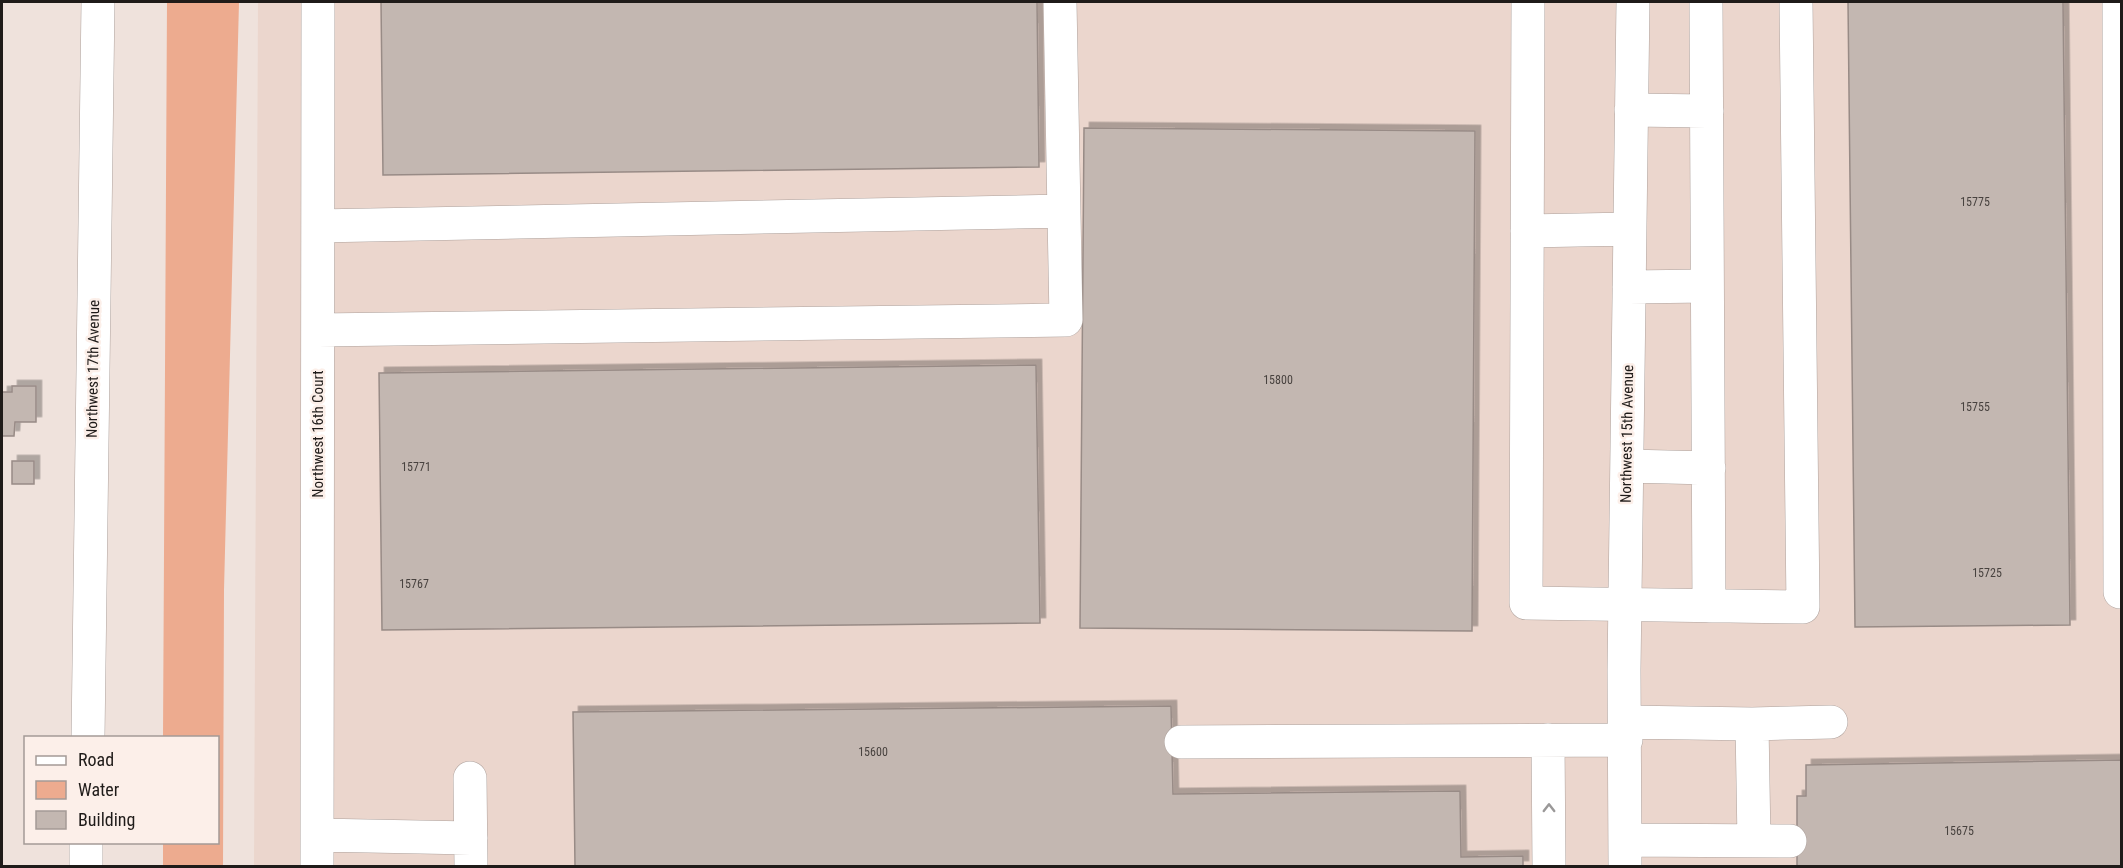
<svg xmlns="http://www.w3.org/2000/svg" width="2123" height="868" font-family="'Roboto Condensed',sans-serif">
  <defs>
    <filter id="shadow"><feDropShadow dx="5.5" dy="-5.5" stdDeviation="0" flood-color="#0004"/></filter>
  </defs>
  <rect width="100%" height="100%" fill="#efe2dc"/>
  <path fill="#ebd6cd" d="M258 2H2121V866H254Z"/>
  <path fill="#edab8f" d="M167 2H239L224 590 223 866H163V843L218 842V738L163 737Z"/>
  <path fill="#c3b7b1" stroke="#988b86" stroke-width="1.5" filter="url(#shadow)" d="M381 2H1037L1039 167 383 175Z
    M1848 2H2063L2070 625 1855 627Z
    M1084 128 1475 131 1472 631 1080 628Z
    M1036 365 1040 623 382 630 379 373Z
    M12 386H36V422H15L14 436H2V392H12Z
    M12 461H34V484H12Z
    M1171 706 1173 794 1460 791 1461 857 1523 856V866H575L573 712Z
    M2122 760V866H1797V796H1806V765Z"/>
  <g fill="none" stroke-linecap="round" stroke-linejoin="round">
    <g stroke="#aea29d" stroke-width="34">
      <path id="minor" d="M1528 2 1526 603 1803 607 1796 2
        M1706 2 1709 606
        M2119 2 2120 592H2122
        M1631 110 1707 111
        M318 226 1064 211
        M1527 231 1630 229
        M1629 287 1707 286
        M318 330 1066 320 1060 2
        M1627 466 1709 468
        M1626 722 1752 724 1831 722
        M1752 724 1754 841
        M88 738 98 2
        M1548 740 1549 866
        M1181 742 1626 740
        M470 778 471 866
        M317 835 471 838
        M1626 840 1790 841
        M86 866V842
        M317 866 318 2
        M1625 866 1624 670 1633 2"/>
    </g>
    <use href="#minor" stroke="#fff" stroke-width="33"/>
  </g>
  <defs><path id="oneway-chevron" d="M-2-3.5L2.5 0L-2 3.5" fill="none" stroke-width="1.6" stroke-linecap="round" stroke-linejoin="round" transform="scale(1.5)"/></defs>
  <use stroke="#9a9898" href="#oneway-chevron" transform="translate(1549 808) rotate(-90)"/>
  <g text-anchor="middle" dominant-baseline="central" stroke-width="5" stroke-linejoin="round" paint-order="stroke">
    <g font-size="12" fill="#48423f">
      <text x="1975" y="202">15775</text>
      <text x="1278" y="380">15800</text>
      <text x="1975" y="407">15755</text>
      <text x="416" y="467">15771</text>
      <text x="1987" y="573">15725</text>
      <text x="414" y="584">15767</text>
      <text x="873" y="752">15600</text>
      <text x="1959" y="831">15675</text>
    </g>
    <g font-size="15" fill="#1f1b19" stroke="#fcefe9">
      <text transform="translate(93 369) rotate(-89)">Northwest 17th Avenue</text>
      <text transform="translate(318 434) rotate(-90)">Northwest 16th Court</text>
      <text transform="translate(1627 434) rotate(-89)">Northwest 15th Avenue</text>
    </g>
  </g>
  <rect width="2123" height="868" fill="none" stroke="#1f1b19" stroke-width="6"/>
  <rect x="24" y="736" width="195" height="108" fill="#fcefe9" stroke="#a49a96" stroke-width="1.5"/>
  <rect x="36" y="756" width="30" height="9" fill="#ffffff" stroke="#a49a96" stroke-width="1.5"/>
  <text x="78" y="766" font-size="18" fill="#1f1b19">Road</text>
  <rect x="36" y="781" width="30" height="18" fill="#edab8f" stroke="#a49a96" stroke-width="1.5"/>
  <text x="78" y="796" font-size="18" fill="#1f1b19">Water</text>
  <rect x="36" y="811" width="30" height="18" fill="#c3b7b1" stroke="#a49a96" stroke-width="1.5"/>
  <text x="78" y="826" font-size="18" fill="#1f1b19">Building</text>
</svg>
